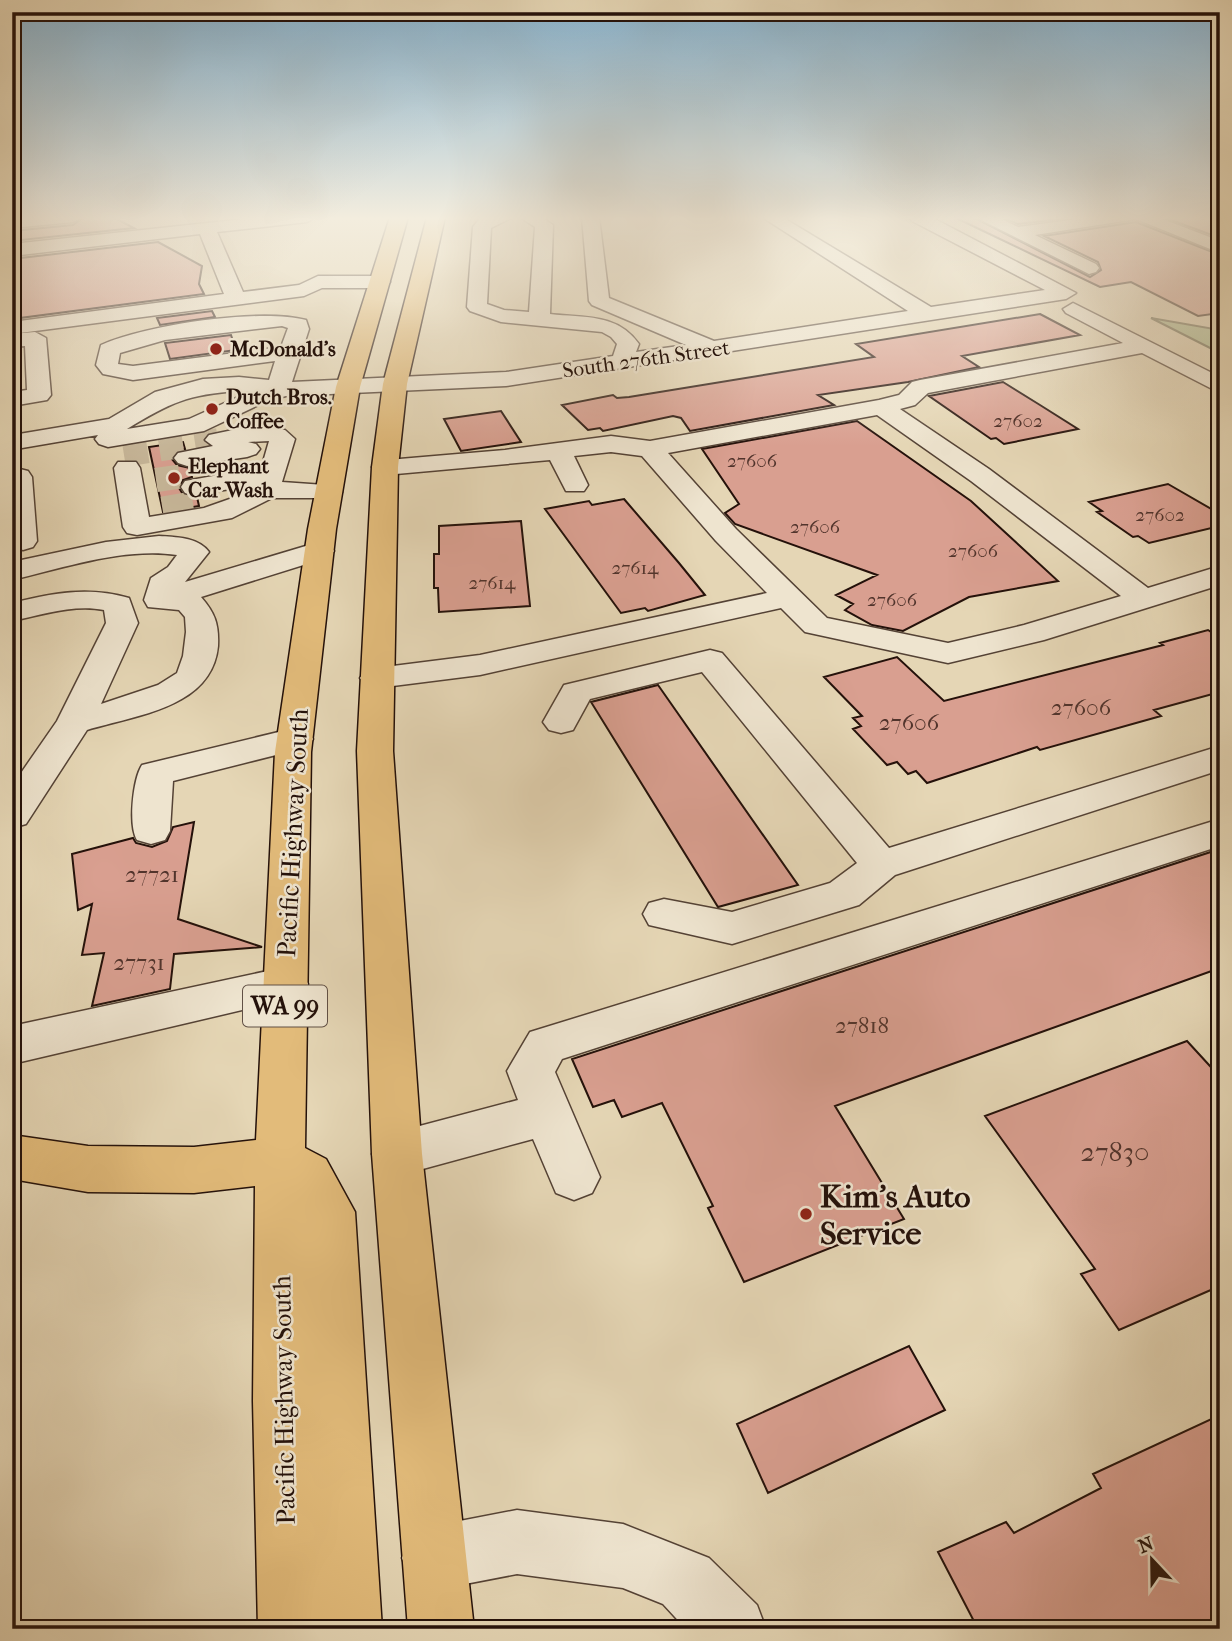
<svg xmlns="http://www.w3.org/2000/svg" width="1232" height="1641" font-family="'IM FELL French Canon',serif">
  <rect width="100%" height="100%" fill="#e5d6b5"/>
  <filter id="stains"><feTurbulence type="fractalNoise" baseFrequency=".00286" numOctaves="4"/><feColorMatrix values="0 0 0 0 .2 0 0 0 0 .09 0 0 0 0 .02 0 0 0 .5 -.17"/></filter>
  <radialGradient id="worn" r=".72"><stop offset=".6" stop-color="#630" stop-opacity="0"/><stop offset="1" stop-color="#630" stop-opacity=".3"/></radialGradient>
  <path fill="#afbf91" stroke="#6a684e" stroke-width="2" d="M1151 318 1220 330V353Z"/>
  <path fill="#d99f90" stroke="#24110a" stroke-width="2" d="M84 217H113L134 228 12 241V231L73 225Z
    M954 217H973L1090 277 1101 270 1098 262 1044 236 1136 222 1220 255V313L1198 316 1131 282 1100 287Z
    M1002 217H1076L1018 224Z
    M1163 217H1220V238Z
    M158 242 202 266 199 284 204 294 12 319V259Z
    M212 311 215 317 160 325 157 318Z
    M1040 314 1080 335 962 356 979 367 908 382 818 395 834 405 690 431 681 418 673 416 603 431 600 428 588 430 562 405 613 395 617 398 629 397 874 357 856 344Z
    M231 335 236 350 170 359 165 343Z
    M1003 382 1040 405 1078 429 1004 444 996 438 991 439 929 396Z
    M501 411 521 442 461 451 444 419Z
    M857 421 971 501 1058 581 969 597 903 631 872 625 845 610 853 604 836 595 877 575 735 524 725 513 739 504 702 449Z
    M183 442 185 449 176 451 171 458 177 465 190 468 192 477 183 480 179 488 184 496 197 497 199 506 163 512 149 447Z
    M1168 484 1220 514V526L1149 543 1138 536 1133 537 1097 512 1102 511 1089 502Z
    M624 499 679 563 705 595 648 611 645 608 621 613 545 509 589 501 592 505Z
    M521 521 530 606 439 612 438 588H434V554H439V526Z
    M1208 630 1220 638V692L1154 710 1161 716 1040 750 1037 747 927 783 916 771 908 774 897 762 887 765 853 729 861 726 853 718 862 716 824 677 897 657 944 701 1163 645 1160 643Z
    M658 685 798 885 718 907 591 702Z
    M194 822 178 919 262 947 174 954 170 989 92 1006 104 953 82 955 92 904 78 910 72 854 133 838 136 843 152 847 167 841 173 827Z
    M1220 849V968L835 1106 904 1219 744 1282 708 1208 713 1206 662 1103 622 1117 614 1100 593 1107 572 1059Z
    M1187 1041 1220 1077V1286L1119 1330 1081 1274 1095 1269 985 1116Z
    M909 1346 945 1410 768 1493 737 1424Z
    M1220 1415V1629H978L938 1552 1006 1522 1014 1533 1101 1488 1093 1474Z"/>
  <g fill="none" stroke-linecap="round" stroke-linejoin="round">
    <path stroke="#c8b89b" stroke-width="24" stroke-dasharray="24 12" stroke-linecap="butt" d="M124 455 218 440
      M156 480 191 475"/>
    <path stroke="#c8b89b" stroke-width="31" stroke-dasharray="31 15" stroke-linecap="butt" d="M163 512 199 506"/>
    <g stroke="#544235" stroke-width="3">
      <path id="minor" d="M82 217 73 222 12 228V218Z
        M264 217H316L307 222 217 232 243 292 299 285 318 276H380L390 282 380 288H322L304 296 12 334V322L224 294 200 234 12 256V244Z
        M481 217H513L491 228 487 304 504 310 529 312 535 227 520 217H541L553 225 550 314C584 318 617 313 639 344L636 352 686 345 592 305 589 301 582 217H599L609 298 714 341 908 311 762 217H782L931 307 1045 290 912 221 910 217H931L1076 293 1066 299 506 386 286 396 267 401 204 431 108 447 99 444 95 439 98 435 22 448 12 444 13 435 109 419 155 392 203 379 239 377 269 380 275 361 133 380 103 374 96 365 101 345C146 325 259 308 306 320L309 329 292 382 506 372 613 356 617 344 611 337 602 332 501 322 470 311 467 307 473 227ZM282 326 288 328 281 347 133 366 118 364 120 353 165 340ZM239 391 249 392 189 419 127 429C170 403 188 394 239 391Z
        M975 217H997L1018 227 1093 217H1157L1220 241V253L1136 219 1035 235 1096 264 1099 268 1096 272 1089 274Z
        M1073 303 1220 377V393L1142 353 928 393 915 405 900 409 989 469 1148 588 1220 566V585L1044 640 948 663 805 632 781 608 480 675 377 688 365 685 360 678 365 671 377 668 480 655 767 593 716 541 642 456 611 452 574 456 588 485 584 491H566L550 460 385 475 376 473 372 467 376 461 505 450 611 436 650 441 879 400 899 395 912 382 920 380 1123 343 1066 313 1063 309ZM877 415 971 481 1121 596 1024 625 948 643 827 618 736 529 668 453Z
        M35 332 46 338 51 395 47 400 12 406V392L27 390 25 346 12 347V334Z
        M252 426 285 430 295 439 282 482 339 486 342 492 339 498H272L232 518 137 535 127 533 123 527 114 468 118 462H136L140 468 149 517 204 508 241 495 236 488 194 495 185 493 181 487 185 481 247 470 259 476 269 441 248 442 256 444 260 449 256 454 247 457 187 466 178 463 174 458 178 453 213 446 205 440 209 435Z
        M12 467 28 471 32 477 37 541 33 547 23 550 12 546Z
        M159 536C175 537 198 537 209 552L185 582 319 542 329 545 334 551 329 557 201 597C215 613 219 624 218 646 212 708 136 715 87 730L26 824 12 828V786L57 721 106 623 104 610C73 604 42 615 12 621V603C53 593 88 586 129 598L138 623 101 704 158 685 177 673 183 656 186 632 185 617 179 610 148 607 144 600 151 578 168 567 177 555C124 547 63 568 12 580V562L106 542Z
        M710 650 722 653 889 848 1220 746V770L895 875 859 905 732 944 649 925 643 914 649 903 664 899 732 912 830 883 857 863 702 672 590 699 573 730 561 733 549 730 543 722 564 685Z
        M295 728 308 731 313 739 308 747 173 781 170 831 165 840 151 844 137 840C128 826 133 779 142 765Z
        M1220 819V846L562 1059 555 1072 600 1177 592 1193 574 1200 556 1193 533 1139 397 1176 379 1170 372 1154 379 1138 397 1132 518 1100 507 1071 530 1032Z
        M286 967 302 972 308 984 302 996 12 1064V1026Z
        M517 1510 623 1524 709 1558 757 1605 766 1629H686L663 1604 623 1588 517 1574 434 1590 411 1581 402 1558 411 1535 434 1526Z"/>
    </g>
    <g stroke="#24110a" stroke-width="3">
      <path id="major" d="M390 217H408L360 387 336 529 311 752 305 1148 326 1159 355 1212 382 1629H258L253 1401 255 1186 194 1193 88 1192 12 1179V1135L88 1146 194 1147 256 1140 275 752 308 529 336 387Z
        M427 217H445L407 384 398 467 393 751 422 1154 474 1629H408L372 1154 357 751 372 467 383 384Z"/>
    </g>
    <use href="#minor" fill="#eee4cf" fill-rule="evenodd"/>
    <use href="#major" fill="#e2bb7a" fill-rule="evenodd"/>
  </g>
  <linearGradient id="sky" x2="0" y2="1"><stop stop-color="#87b5d3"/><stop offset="0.49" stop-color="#f3edde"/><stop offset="1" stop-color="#f3edde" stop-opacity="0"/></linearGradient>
  <rect width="1232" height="446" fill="url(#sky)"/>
  <g fill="#8f2418" stroke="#eee4cf" stroke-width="2.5">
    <circle cx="216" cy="349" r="7"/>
    <circle cx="212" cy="409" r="7"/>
    <circle cx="174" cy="478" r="7"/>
    <circle cx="806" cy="1214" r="7"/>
  </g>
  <g text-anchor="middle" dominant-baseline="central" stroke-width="5" stroke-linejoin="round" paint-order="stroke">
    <g font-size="19" fill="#51342c">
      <text x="1018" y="421">27602</text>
      <text x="752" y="461">27606</text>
      <text x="1160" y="515">27602</text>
      <text x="815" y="527">27606</text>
      <text x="973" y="551">27606</text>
      <text x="635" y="568">27614</text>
      <text x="492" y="583">27614</text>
      <text x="892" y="600">27606</text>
    </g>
    <g font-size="21" font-weight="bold" fill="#24110a" stroke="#eee4cf" text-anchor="start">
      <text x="230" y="349">McDonald's</text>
      <text x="226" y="397">Dutch Bros.<tspan x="226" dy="24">Coffee</tspan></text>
      <text x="188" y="466">Elephant<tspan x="188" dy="24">Car Wash</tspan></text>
    </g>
    <g font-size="21" fill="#24110a" stroke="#eee4cf">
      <text transform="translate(646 359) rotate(-8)">South 276th Street</text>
    </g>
    <g font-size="23" fill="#51342c">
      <text x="1081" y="707">27606</text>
      <text x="909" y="722">27606</text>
      <text x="152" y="874">27721</text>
      <text x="139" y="962">27731</text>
      <text x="862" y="1025">27818</text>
    </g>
    <rect fill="#eee4cf" stroke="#615045" stroke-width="2" x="243" y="985.5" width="84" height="41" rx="5"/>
    <g font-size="24" font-weight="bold" fill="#24110a">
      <text x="285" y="1006">WA 99</text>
    </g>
    <g font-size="26" fill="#24110a" stroke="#eee4cf">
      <text transform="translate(293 833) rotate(-87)">Pacific Highway South</text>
      <text transform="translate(284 1400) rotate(-91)">Pacific Highway South</text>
    </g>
    <g font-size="28" fill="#51342c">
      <text x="1115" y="1151">27830</text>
    </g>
    <g font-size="32" font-weight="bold" fill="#24110a" stroke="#eee4cf" text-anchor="start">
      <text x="820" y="1196">Kim's Auto<tspan x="820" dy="37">Service</tspan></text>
    </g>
  </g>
  <rect width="1232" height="1641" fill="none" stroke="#e5d6b5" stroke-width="42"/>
  <rect x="14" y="14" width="1204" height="1613" fill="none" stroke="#24110a" stroke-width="3.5"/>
  <rect x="21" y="21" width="1190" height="1599" fill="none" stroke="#24110a" stroke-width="2"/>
  <g transform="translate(1152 1560) rotate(338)" stroke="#eee4cf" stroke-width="5" paint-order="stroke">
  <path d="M0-5L12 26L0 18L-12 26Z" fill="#24110a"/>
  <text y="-10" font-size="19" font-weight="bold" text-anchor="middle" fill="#24110a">N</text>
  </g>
  <rect width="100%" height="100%" filter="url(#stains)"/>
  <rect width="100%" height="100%" fill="url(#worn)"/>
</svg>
